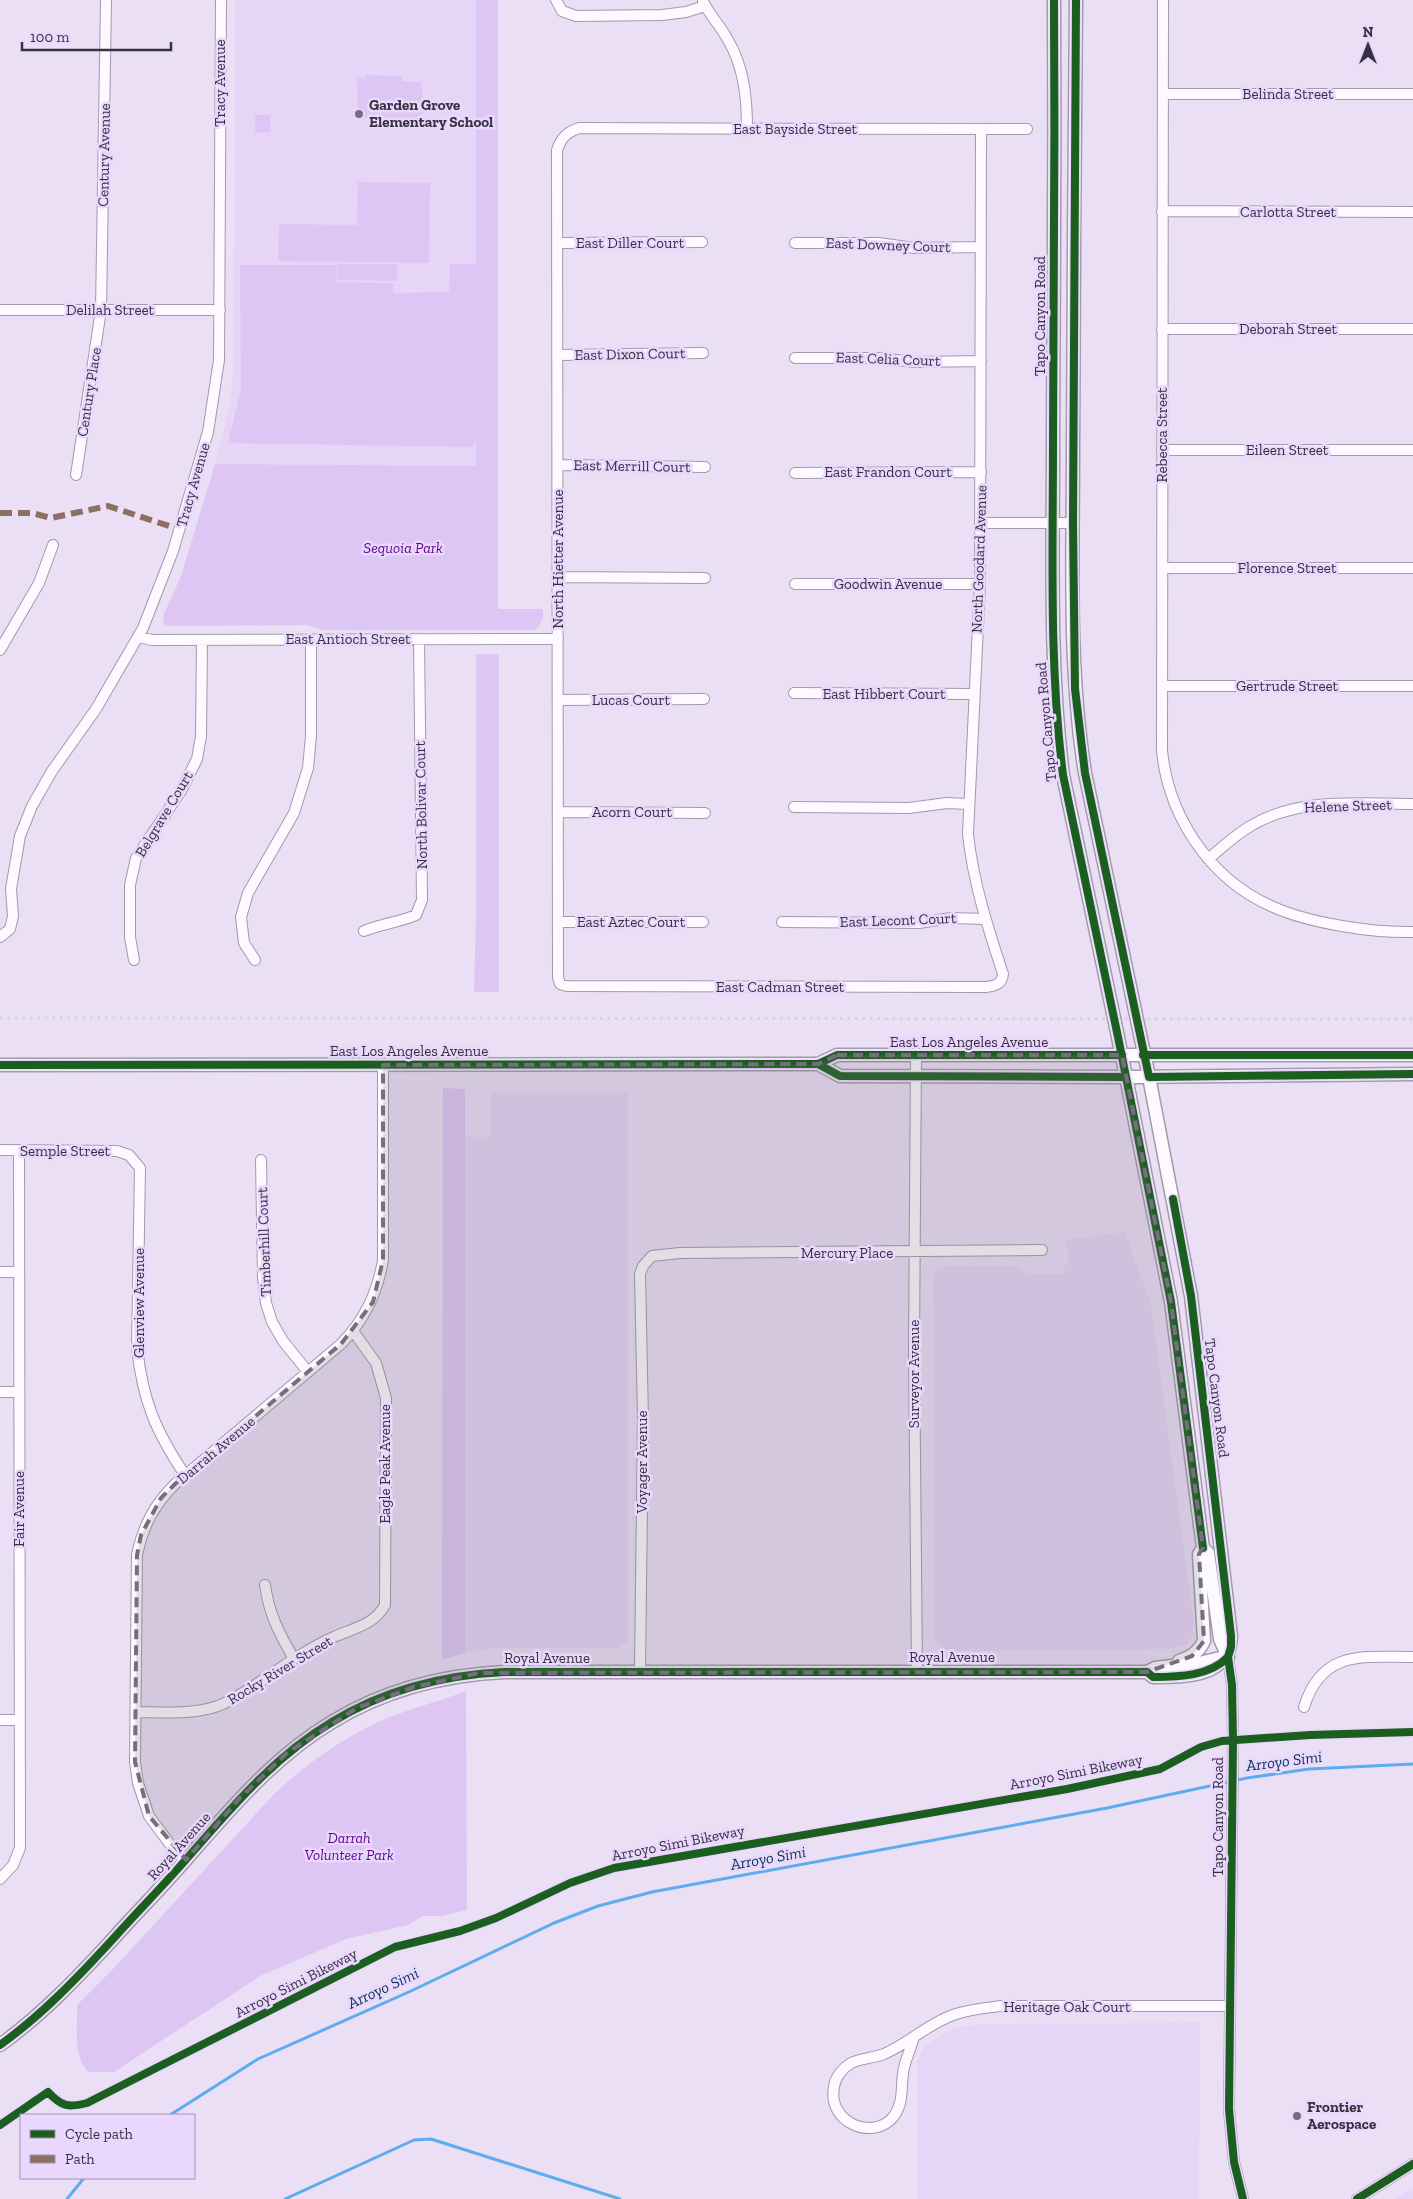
<svg xmlns="http://www.w3.org/2000/svg" width="1413" height="2199" font-family="'Zilla Slab',serif">
  <rect width="100%" height="100%" fill="#eadff5"/>
  <path fill="#e6d5f7" d="M235 0H476V466L215 464 230 405 234 364Z
    M491 1093H628V1641L617 1648H497L465 1653V1137H491Z
    M1125 1232 1151 1305 1194 1624 1192 1637 1184 1646 1164 1649 953 1651 940 1647 934 1637 933 1275 939 1267 1013 1265 1028 1275 1062 1274 1069 1257 1065 1240Z
    M1200 2023 1199 2199H917V2061L925 2046 952 2029 980 2024Z
    M1413 2188V2199H1395Z"/>
  <path fill="#ddc6f4" d="M476 0H498V609H543V619L536 630H323L307 625 168 626 164 624 163 616 181 576 215 464 476 466V436L474 447 228 443 241 390 240 265H337V282L393 283V292L398 293 449 292 450 264H476Z
    M365 75 402 76 403 81 421 82 424 112 414 121H382L358 116 357 77 365 78Z
    M255 115H270L271 132 255 133Z
    M358 182 430 183 429 263 278 261 279 224 357 225Z
    M338 264H397V281L338 280Z
    M476 654H499V992H474L476 916Z
    M443 1088 465 1089V1653L442 1660Z
    M466 1691 467 1910 440 1916H423L408 1925 346 1939 260 1976 114 2072H89C72 2058 78 2026 77 2005L113 1969 275 1793C309 1762 346 1735 390 1717 415 1707 441 1701 466 1691Z"/>
  <g fill="none" stroke-linecap="round" stroke-linejoin="round">
    <path stroke="#5eacf0" stroke-width="3" d="M170 2115 258 2059 411 1991 554 1923 598 1906 652 1892 1107 1808 1247 1778 1309 1769 1413 1764
      M67 2199 84 2178
      M285 2199 414 2140 431 2139 620 2199"/>
    <g stroke="#a29aaa" stroke-width="12">
      <path id="minor" d="M556 0 562 11 576 16 662 15 686 12 705 6
        M1163 0 1162 750C1168 816 1210 879 1271 906 1308 923 1372 933 1413 932
        M703 1C709 15 721 26 728 40 744 67 747 98 747 129
        M1163 94H1413
        M981 129 980 584 968 834C973 882 988 928 1003 974 1002 984 995 986 986 987L567 986 560 984 558 977 557 150C561 138 567 132 579 128 728 129 878 129 1027 129
        M1162 211 1413 212
        M558 243 702 242
        M795 243H878L915 248 981 247
        M0 310H220
        M1162 329H1413
        M558 355 703 353
        M795 358H878L915 362 981 361
        M1162 450H1413
        M559 465 705 467
        M795 473 981 472
        M76 475 101 310 106 0
        M981 523H1073
        M1162 568H1413
        M558 577 705 578
        M795 584H980
        M138 637 152 640 558 639
        M0 650 39 583 53 545
        M1162 686H1413
        M794 693 974 694
        M558 700 704 699
        M794 807 909 808 947 803 968 804
        M558 812 705 813
        M1208 859C1223 847 1237 833 1254 824 1302 797 1360 804 1413 804
        M559 922H703
        M782 922 919 923 951 918 985 919
        M364 931C381 924 400 922 416 915L422 900 419 639
        M0 937 10 929 13 916 11 889 20 836 32 806 52 771 96 709 143 628 173 551 208 432 219 360 221 0
        M134 960 130 937V885L136 858 181 791 197 759 201 736 202 640
        M255 960 244 943 241 917 248 893 294 813 308 768 311 736V639
        M916 1055 914 1348 917 1671
        M0 1150 117 1151 129 1155 140 1168 137 1348C143 1401 155 1430 185 1475
        M261 1160 263 1277 266 1303 272 1322 283 1341 308 1372
        M0 1272H19
        M0 1392H19
        M265 1585C269 1614 279 1633 294 1659
        M1228 1657 1232 1685 1233 1740 1229 2109 1234 2162 1243 2199
        M640 1672 643 1419 640 1274 643 1266 652 1256 680 1253 1042 1250
        M1304 1707C1322 1649 1364 1657 1413 1657
        M136 1712C163 1712 192 1715 218 1706 236 1699 252 1687 267 1677 289 1662 311 1647 336 1636 355 1628 375 1624 385 1605L386 1398 376 1363 353 1331
        M0 1720H19
        M186 1860 172 1847 149 1816 138 1783 135 1762 137 1555C143 1526 154 1505 175 1484L341 1344C365 1319 377 1294 383 1260V1065
        M0 1879 13 1865 20 1848 19 1150
        M913 2039C911 2049 906 2058 904 2068 900 2084 905 2101 894 2116 874 2142 827 2123 834 2087 835 2077 843 2068 851 2063 861 2058 874 2058 884 2054 909 2043 928 2024 953 2015 969 2009 985 2008 1002 2006H1230
        M1357 2199 1413 2164"/>
    </g>
    <g stroke="#a29aaa" stroke-width="15">
      <path id="major" d="M1054 0C1055 148 1054 296 1053 444 1053 554 1049 665 1063 775L1118 1037 1171 1302 1203 1548 1208 1553 1220 1639 1228 1657
        M1076 0C1074 150 1074 301 1073 451 1073 558 1068 667 1085 773L1149 1077 1191 1296 1231 1636C1230 1677 1186 1677 1153 1677L1147 1672
        M818 1064 840 1076 1126 1077 1413 1074
        M0 1065 818 1064 837 1055H1413
        M1179 1661C1191 1657 1199 1652 1204 1641L1199 1554 1203 1548
        M0 2045C42 2015 78 1977 113 1939 138 1911 165 1884 189 1856 233 1806 275 1756 332 1722 384 1690 444 1675 504 1672H1147L1155 1668 1199 1663 1224 1657"/>
    </g>
    <use href="#minor" stroke="#fcfafe" stroke-width="10"/>
    <use href="#major" stroke="#fcfafe" stroke-width="12"/>
    <path stroke="#d6d2d9" stroke-width="3" stroke-dasharray="2.5 5" stroke-linecap="butt" d="M0 1018 1413 1019"/>
    <path stroke="#8d6e63" stroke-width="6" stroke-dasharray="12 6" stroke-linecap="butt" d="M0 513H32L51 518 108 506 169 526"/>
    <g stroke="#e9d7fd" stroke-width="11">
      <path id="cycleway" d="M1054 0C1055 148 1054 296 1053 444 1053 554 1049 665 1063 775L1118 1037 1171 1302 1203 1548
        M1076 0 1073 523 1075 689 1085 773 1149 1077 1413 1074
        M1143 1055H1413
        M818 1064 840 1076 1126 1077
        M0 1065 818 1064 837 1055H1122
        M1173 1199 1191 1296 1231 1636V1647L1228 1657 1232 1685 1233 1740 1229 2109 1234 2162 1243 2199
        M0 2045C42 2015 78 1977 113 1939 138 1911 165 1884 189 1856 233 1806 275 1756 332 1722 384 1690 444 1675 504 1672H1147L1153 1677C1179 1677 1210 1676 1228 1657
        M0 2125 48 2092C61 2106 68 2108 87 2103L395 1947 460 1931 496 1918 570 1883 614 1868 1067 1789 1160 1769 1201 1747 1222 1741 1310 1735 1413 1732
        M1357 2199 1413 2164"/>
    </g>
    <use href="#cycleway" stroke="#1b5e20" stroke-width="8"/>
  </g>
  <path fill="#766e7f" fill-opacity="0.2" stroke="#766e7f" stroke-width="4" stroke-dasharray="10 6" stroke-linejoin="round" d="M837 1055H1122L1171 1302 1203 1548 1199 1554 1204 1641 1192 1656 1147 1672 479 1673 414 1687 357 1708 287 1753 239 1799 186 1860 149 1816 135 1762 137 1555 141 1535 161 1498 175 1484 341 1344 373 1302 383 1260V1065L818 1064Z"/>
  <g fill="#766e7f" stroke="#e9d7fd" stroke-width="2">
    <circle cx="359" cy="114" r="5"/>
    <circle cx="1297" cy="2116" r="5"/>
  </g>
  <g text-anchor="middle" dominant-baseline="central" stroke-width="5" stroke-linejoin="round" paint-order="stroke">
    <g font-size="15" fill="#383140" stroke="#e9d7fd">
      <text transform="translate(220 83) rotate(-90)">Tracy Avenue</text>
      <text x="1288" y="94">Belinda Street</text>
      <text x="795" y="129">East Bayside Street</text>
      <text transform="translate(104 155) rotate(-89)">Century Avenue</text>
      <text x="1288" y="212">Carlotta Street</text>
      <text x="630" y="243">East Diller Court</text>
      <text transform="translate(888 245) rotate(2)">East Downey Court</text>
      <text x="110" y="310">Delilah Street</text>
      <text transform="translate(1040 316) rotate(-90)">Tapo Canyon Road</text>
      <text x="1288" y="329">Deborah Street</text>
      <text transform="translate(630 354) rotate(-1)">East Dixon Court</text>
      <text transform="translate(888 359) rotate(2)">East Celia Court</text>
      <text transform="translate(89 392) rotate(-81)">Century Place</text>
      <text transform="translate(1162 435) rotate(-90)">Rebecca Street</text>
      <text x="1287" y="450">Eileen Street</text>
      <text transform="translate(632 466) rotate(1)">East Merrill Court</text>
      <text x="888" y="472">East Frandon Court</text>
      <text transform="translate(193 485) rotate(-74)">Tracy Avenue</text>
      <text transform="translate(558 559) rotate(-90)">North Hietter Avenue</text>
      <text transform="translate(979 559) rotate(-88)">North Goodard Avenue</text>
      <text x="1287" y="568">Florence Street</text>
      <text x="888" y="584">Goodwin Avenue</text>
      <text x="348" y="639">East Antioch Street</text>
      <text x="1287" y="686">Gertrude Street</text>
      <text x="884" y="694">East Hibbert Court</text>
      <text x="631" y="700">Lucas Court</text>
      <text transform="translate(1046 722) rotate(-95)">Tapo Canyon Road</text>
      <text transform="translate(421 805) rotate(-91)">North Bolivar Court</text>
      <text transform="translate(1348 806) rotate(-2)">Helene Street</text>
      <text x="632" y="812">Acorn Court</text>
      <text transform="translate(164 814) rotate(-59)">Belgrave Court</text>
      <text transform="translate(898 920) rotate(-2)">East Lecont Court</text>
      <text x="631" y="922">East Aztec Court</text>
      <text x="780" y="987">East Cadman Street</text>
      <text x="969" y="1042">East Los Angeles Avenue</text>
      <text x="409" y="1051">East Los Angeles Avenue</text>
      <text x="65" y="1151">Semple Street</text>
      <text transform="translate(264 1242) rotate(-92)">Timberhill Court</text>
      <text x="847" y="1253">Mercury Place</text>
      <text transform="translate(139 1303) rotate(-90)">Glenview Avenue</text>
      <text transform="translate(914 1374) rotate(-90)">Surveyor Avenue</text>
      <text transform="translate(1217 1398) rotate(83)">Tapo Canyon Road</text>
      <text transform="translate(216 1450) rotate(-40)">Darrah Avenue</text>
      <text transform="translate(642 1462) rotate(-90)">Voyager Avenue</text>
      <text transform="translate(385 1464) rotate(-90)">Eagle Peak Avenue</text>
      <text transform="translate(19 1509) rotate(-90)">Fair Avenue</text>
      <text x="952" y="1657">Royal Avenue</text>
      <text x="547" y="1658">Royal Avenue</text>
      <text transform="translate(280 1670) rotate(-31)">Rocky River Street</text>
      <text transform="translate(1076 1772) rotate(-11)">Arroyo Simi Bikeway</text>
      <text transform="translate(1218 1817) rotate(-90)">Tapo Canyon Road</text>
      <text transform="translate(678 1843) rotate(-11)">Arroyo Simi Bikeway</text>
      <text transform="translate(179 1846) rotate(-48)">Royal Avenue</text>
      <text transform="translate(296 1983) rotate(-27)">Arroyo Simi Bikeway</text>
      <text x="1067" y="2007">Heritage Oak Court</text>
    </g>
    <g font-size="15" font-weight="bold" fill="#383140" stroke="#e9d7fd" text-anchor="start">
      <text x="369" y="105">Garden Grove<tspan x="369" dy="17">Elementary School</tspan></text>
      <text x="1307" y="2107">Frontier<tspan x="1307" dy="17">Aerospace</tspan></text>
    </g>
    <g font-size="15" font-style="italic" fill="#5f0690" stroke="#e9d7fd">
      <text x="403" y="548">Sequoia Park</text>
      <text x="349" y="1838">Darrah<tspan x="349" dy="17">Volunteer Park</tspan></text>
    </g>
    <g font-size="16" font-style="italic" fill="#073356" stroke="#e9d7fd">
      <text transform="translate(1284 1761) rotate(-7)">Arroyo Simi</text>
      <text transform="translate(768 1858) rotate(-10)">Arroyo Simi</text>
      <text transform="translate(383 1988) rotate(-25)">Arroyo Simi</text>
    </g>
  </g>
  <rect x="20" y="2114" width="175" height="65" fill="#e9d7fd" stroke="#a295b1"/>
  <rect x="30" y="2130" width="25" height="8" fill="#1b5e20" stroke="#a295b1"/>
  <text x="65" y="2139" font-size="15" fill="#383140">Cycle path</text>
  <rect x="30" y="2155" width="25" height="8" fill="#8d6e63" stroke="#a295b1"/>
  <text x="65" y="2164" font-size="15" fill="#383140">Path</text>
  <g transform="translate(1368 45)" stroke="#e9d7fd" stroke-width="4" paint-order="stroke">
  <path d="M0-4L9 19L0 12L-9 19Z" fill="#383140"/>
  <text y="-8" font-size="14" font-weight="bold" text-anchor="middle" fill="#383140">N</text>
  </g>
  <path d="M22 42v8h149v-8" fill="none" stroke="#383140" stroke-width="2.5"/>
  <text x="30" y="42" font-size="15" fill="#383140" stroke="#e9d7fd" stroke-width="4" paint-order="stroke">100 m</text>
</svg>
